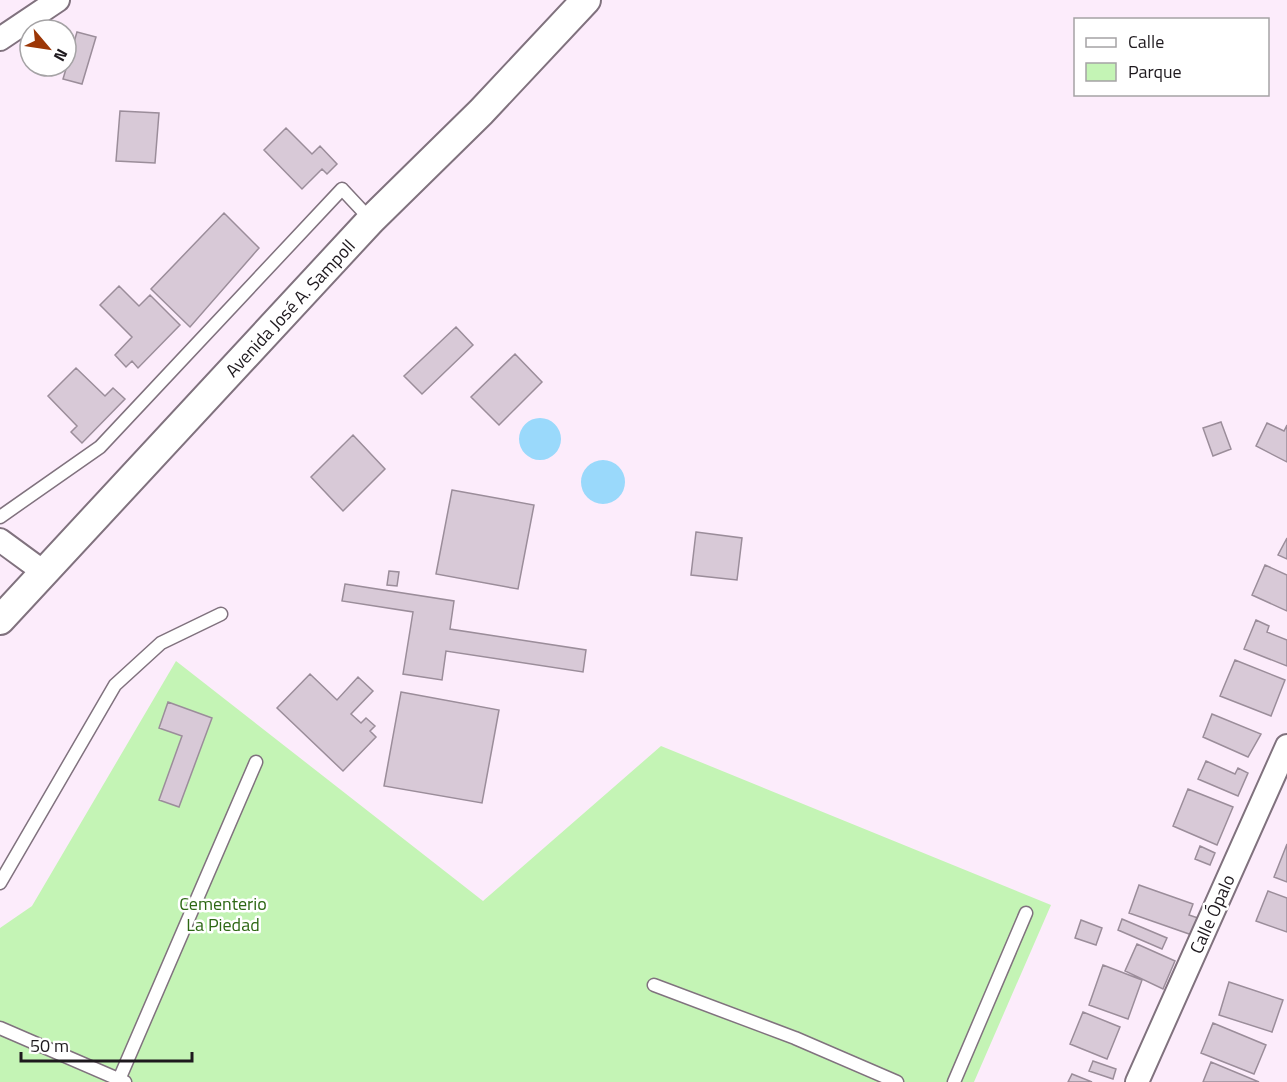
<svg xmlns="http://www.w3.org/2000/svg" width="1287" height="1082" font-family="'Titillium Web',sans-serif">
  <rect width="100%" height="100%" fill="#fcecfb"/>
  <path fill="#c4f4b5" d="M176 661 483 901 661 746 1051 905 974 1082H0V928L32 906Z"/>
  <path fill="#9ad9fb" d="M519 439a21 21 0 1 1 42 0a21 21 0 1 1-42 0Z
    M581 482a22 22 0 1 1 44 0a22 22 0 1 1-44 0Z"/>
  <path fill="#d8c9d7" stroke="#9b8d9a" stroke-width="1.5" d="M77 32 96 37 82 84 63 79Z
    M120 111 159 113 155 163 116 161Z
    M286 128 312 154 320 146 337 164 327 174 322 169 302 189 264 150Z
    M224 213 259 248 190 327 151 289Z
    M119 286 139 306 150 295 180 325 138 368 132 361 126 367 115 355 132 337 100 305Z
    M456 327 473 345 422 394 404 376Z
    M515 354 542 382 499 425 471 397Z
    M76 368 105 396 113 388 125 399 82 443 71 432 77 426 48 396Z
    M1221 422 1231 449 1213 456 1203 428Z
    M1267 423 1284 431 1287 425V462L1256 446Z
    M353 435 385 469 343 511 311 477Z
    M452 490 534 505 518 589 436 574Z
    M696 532 742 538 737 580 691 575Z
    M1287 538V559L1278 555Z
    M1265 565 1287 575V611L1252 595Z
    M389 571 399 572 397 586 387 585Z
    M345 584 454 601 450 629 586 650 583 672 446 651 442 680 403 674 413 612 342 601Z
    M1256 620 1269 626 1267 632 1287 640V666L1244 649Z
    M1235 660 1285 680 1271 716 1220 696Z
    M310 674 337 700 358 677 373 691 351 714 361 723 366 718 375 726 370 731 376 737 343 771 277 708Z
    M401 692 499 710 482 803 384 786Z
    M168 702 212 718 179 807 159 800 182 736 159 728Z
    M1212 714 1261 734 1248 757 1203 737Z
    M1206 761 1235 774 1238 768 1248 773 1238 796 1198 779Z
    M1188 789 1233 807 1217 845 1173 826Z
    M1287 844V882L1274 877Z
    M1200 846 1215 853 1210 865 1195 859Z
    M1139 885 1193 904 1189 915 1198 918 1192 935 1129 913Z
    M1268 891 1287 898V932L1256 921Z
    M1122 919 1167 938 1162 949 1118 930Z
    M1081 920 1102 928 1096 945 1075 938Z
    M1137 944 1175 961 1163 989 1125 971Z
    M1103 965 1142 980 1128 1019 1089 1005Z
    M1229 982 1283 1000 1272 1032 1219 1015Z
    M1083 1012 1120 1027 1107 1059 1070 1044Z
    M1213 1023 1266 1045 1254 1074 1201 1053Z
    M1093 1061 1116 1069 1113 1079 1089 1071Z
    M1211 1062 1259 1082H1203Z
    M1072 1074 1092 1082H1068Z"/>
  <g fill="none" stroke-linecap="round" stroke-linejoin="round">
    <g stroke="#80727e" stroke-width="15">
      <path id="service" d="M0 517 100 447 342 189 371 220
        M0 883 115 685 161 643 221 614
        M654 985 795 1038 897 1082
        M0 1028 125 1082
        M118 1082 256 762
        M954 1082 1026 913"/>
    </g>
    <g stroke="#80727e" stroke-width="26">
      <path id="minor" d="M0 39 58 0
        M0 540 45 573
        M1137 1082 1287 746"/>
    </g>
    <g stroke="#80727e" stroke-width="32">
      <path id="tertiary" d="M0 620 371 220 481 112 586 0"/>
    </g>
    <use href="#service" stroke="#fff" stroke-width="12"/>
    <use href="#minor" stroke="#fff" stroke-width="22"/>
    <use href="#tertiary" stroke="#fff" stroke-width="28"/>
  </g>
  <g text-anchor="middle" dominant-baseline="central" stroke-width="5" stroke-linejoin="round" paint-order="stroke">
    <g font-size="18" fill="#1e191e" stroke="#fff">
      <text transform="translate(290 308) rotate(-47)">Avenida José A. Sampoll</text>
      <text transform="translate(1212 914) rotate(-66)">Calle Ópalo</text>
    </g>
    <g font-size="18" fill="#2c6713" stroke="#fff">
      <text x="223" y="903">Cementerio<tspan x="223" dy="21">La Piedad</tspan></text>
    </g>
  </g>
  <rect x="1074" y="18" width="195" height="78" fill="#ffffff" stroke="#a5a3a5" stroke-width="1.5"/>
  <rect x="1086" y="38" width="30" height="9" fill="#ffffff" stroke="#a5a3a5" stroke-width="1.5"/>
  <text x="1128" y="48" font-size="18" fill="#1e191e">Calle</text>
  <rect x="1086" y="63" width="30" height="18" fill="#c4f4b5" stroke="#a5a3a5" stroke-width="1.5"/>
  <text x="1128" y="78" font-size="18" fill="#1e191e">Parque</text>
  <g transform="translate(48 48) rotate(119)"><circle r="28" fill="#ffffff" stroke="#a5a3a5" stroke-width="1.5"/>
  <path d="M0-4.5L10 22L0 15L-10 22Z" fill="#9c3707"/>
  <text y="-9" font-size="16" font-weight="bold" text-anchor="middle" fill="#1e191e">N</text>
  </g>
  <path d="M21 1052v9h171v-9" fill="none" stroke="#1e191e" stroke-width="3"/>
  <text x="30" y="1052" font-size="18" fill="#1e191e" stroke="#ffffff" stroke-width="4.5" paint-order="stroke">50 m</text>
</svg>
